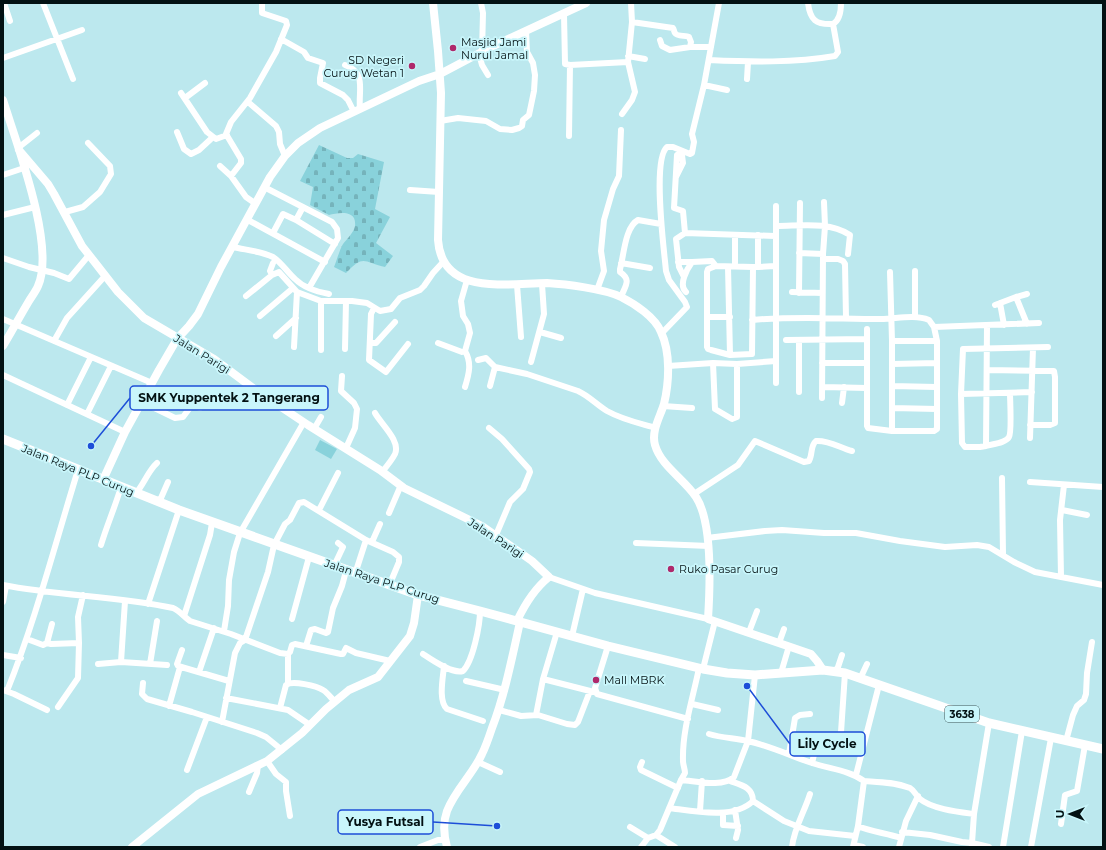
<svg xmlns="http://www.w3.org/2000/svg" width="1106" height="850" font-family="Montserrat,sans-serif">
  <defs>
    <pattern id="cemetery-stones" width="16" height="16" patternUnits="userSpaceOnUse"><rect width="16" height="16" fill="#89d2db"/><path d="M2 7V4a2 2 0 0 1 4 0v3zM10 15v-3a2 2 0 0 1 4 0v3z" fill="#75b3bb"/></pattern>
  </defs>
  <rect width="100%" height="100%" fill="#bce8ee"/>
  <path fill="url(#cemetery-stones)" d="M319 145 347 158H353L358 154 384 162 375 209 390 217 376 243 393 256 385 267C363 262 364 254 346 273L334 267C337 260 339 251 343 244 347 239 354 232 355 226 357 209 338 213 329 215L310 205 313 187 300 181Z"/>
  <path fill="#89d2db" d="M320 440 337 449 331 459 315 450Z"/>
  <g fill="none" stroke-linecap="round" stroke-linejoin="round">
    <path stroke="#fff" stroke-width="6" d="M4 3 10 21
      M43 3 73 79
      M481 3 483 13 482 52
      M808 3C810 20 816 25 833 24
      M564 14 565 64 570 65 628 62
      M632 22 673 28C674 29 674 32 675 33 677 37 686 35 689 37L691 42 690 47
      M281 39 304 52 308 58 323 63 320 78V83L343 95 348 100 354 112
      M660 40 662 46 670 50 690 47H711
      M479 54 482 65 488 75
      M628 56 645 59
      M3 58 82 30
      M709 60C751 62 794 63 835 56L838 52 833 24C840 20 841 10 841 3
      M345 65C367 73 358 90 360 109
      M747 79 748 62
      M704 85 727 90
      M181 93 207 132 216 139 227 135
      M185 98 205 83
      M248 102 276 126 279 132 280 144 285 156
      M622 114 632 100 635 92 628 62 632 22 631 3
      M440 121 458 118 486 121 500 129 512 130 519 128 522 126 523 120 529 115 534 91 535 75 533 63 527 52 526 31
      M177 132 184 149 191 154 199 150 213 137
      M569 136 570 65
      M18 148 37 133
      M220 166 231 176
      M3 175 24 168
      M676 177 683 163 682 155 679 154 677 155 674 208 683 211 685 233
      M264 187 332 222 337 229 338 238 309 288
      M410 190 439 192
      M256 204 246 197 231 176 241 163V159L226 134 231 122 250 98 276 52 287 25 286 21 262 13V3
      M776 206V383
      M303 207 296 220 335 244
      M65 212 83 207 100 192 111 174 110 166 88 143
      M3 215 35 207
      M248 220 325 262
      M776 226C801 226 828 221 850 235L848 254
      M273 233 283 214 296 220
      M233 247C246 250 261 251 273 257 282 263 287 272 295 279 304 288 318 292 329 294
      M799 253 823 254 822 398
      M823 254 825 226 824 202
      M3 258 29 267 54 273 69 279 89 255
      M824 259H838L843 261 845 264 846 318
      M678 262H692
      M621 263 650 268
      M735 263V235
      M716 266 753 267 752 354 730 355 711 350 708 349 707 347V272L708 269Z
      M728 267 730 355
      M753 267H758V235
      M758 267 775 266
      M915 271V317
      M890 272 892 341V431
      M272 275 270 271 273 263
      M684 277 679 267 676 239 685 233 775 236
      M517 285 521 337
      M597 290 604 271 601 251 604 220 613 189 619 176 621 130
      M686 292C678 285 687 269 692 262L712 261 716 266
      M792 292 822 293
      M799 293 800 203
      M246 296 272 275 279 272 297 292 321 301H352L367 303 380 311 391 309 400 298 420 290 424 286 433 273 444 261
      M621 297C625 286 632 280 620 272V269C624 255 625 227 638 220L661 224
      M1016 297 1027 294
      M1000 303 1004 325
      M995 305 1016 297 1027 324
      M374 308 371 314 369 360 386 372 408 344
      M260 316 293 288
      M707 317H730
      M3 319 152 383
      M752 320C795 316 838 319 881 319 896 319 914 314 929 320L934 327 1039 323
      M987 326 986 446 980 447H965L962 443 961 394 963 349 1048 347
      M867 329V426L868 428 892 431H934L937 429V341L934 327
      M540 332 561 338
      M662 333 687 307 685 302 669 280 666 271C664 249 652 160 667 147H673L690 154 692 153 694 142 692 134 704 85 719 3
      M276 336 296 318
      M786 340 867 339
      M799 340V392
      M54 341 67 318 105 276
      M892 341H937
      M370 343H376L395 322
      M438 343 462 352 465 351 470 333 468 324 463 316 461 301 467 280
      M294 347 297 292
      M345 349 346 301
      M321 350V301
      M465 351C472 363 469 374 465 387
      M478 360 486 358 495 367 527 374 578 391C589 396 597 405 607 411 623 420 639 423 656 428
      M531 362 544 314 542 284
      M713 363 715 409 732 419 737 417V364
      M822 363H867
      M892 364 937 363
      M668 366 713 363 737 364 776 361
      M987 370 1054 371 1055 377V423L1050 425H1030
      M3 375 125 432
      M342 376 341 391 354 403 357 409 355 428 346 448
      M490 386 495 367
      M892 386 936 387
      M150 387 182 402 200 408
      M823 387 867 388
      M961 394 1032 392
      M142 402 175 418 183 417 192 405
      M842 403 844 387
      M67 405 91 357
      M663 406 692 408
      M892 408 937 409
      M375 413C381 424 401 441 395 454 392 460 387 466 382 472
      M87 414 111 366
      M489 428 502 439 529 469 530 472 523 489 510 502 496 535
      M314 429 321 417
      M1030 438 1033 348
      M986 446C992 444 1006 443 1009 437 1012 432 1010 401 1010 393
      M1002 478 1003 555
      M1030 482 1103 487
      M136 493C144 484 148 471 157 463
      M694 494 738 465 755 441 804 462 809 461C813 454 810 446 816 441 829 440 840 448 852 451
      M156 501 161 498 168 482
      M319 510 338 473
      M1062 510 1087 515
      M389 513 401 485
      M707 538 765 531 782 530 824 533H856L900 541 945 547 977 545 989 547 1014 562 1035 572 1103 585
      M372 542 380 524
      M636 543 709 546
      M101 545C107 525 115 507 121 487
      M334 566 343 547 338 543
      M355 574 366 540
      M549 577 595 593 708 619
      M1061 577 1060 520 1064 485
      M3 585C59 596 117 596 173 608 180 611 184 617 190 621L231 634 280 653 288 654
      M3 602 6 586
      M148 604 179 510
      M184 616 210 535 212 523
      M292 619 309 557
      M52 624 47 643 51 644 79 643
      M224 631 228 606 229 580 234 552 240 533 304 422
      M749 632 757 611
      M572 636 583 589
      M27 639 43 645 47 643
      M779 643 784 629
      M306 646 311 630 315 629 326 633 328 632 333 608 342 586 346 571
      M608 646 595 688 597 694 688 719
      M182 650 177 664 178 666 229 681
      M423 654C432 660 452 674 463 671 473 661 480 625 480 611
      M3 655 21 658
      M121 662 125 601
      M98 664 121 662 167 665
      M150 664 157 621
      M444 666C443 678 438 701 447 709L483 721
      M703 669 715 621
      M199 672 214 628
      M834 672 838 667 842 655
      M781 673 789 646
      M543 679 594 692
      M860 679 867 664
      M466 681 505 690
      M143 683 142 694 147 699 192 712 257 733 266 737 282 750
      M288 683V654L290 652 292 645 295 644 341 654H343L346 648 356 653 390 661
      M3 690 14 694 47 710
      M7 691C36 619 55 544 78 470
      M226 698 288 710 310 725
      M692 704 718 710
      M169 706 180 667
      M58 707 78 678 79 643 78 617 83 595
      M280 708 286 685C292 680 317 686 323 690 328 693 331 698 335 702
      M499 710 521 716 538 715 567 724 575 725 578 722 590 691
      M536 715 543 679 557 632
      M222 722 235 653 240 643 245 640 268 572 274 545 285 524 290 520 299 503 304 502 366 540 393 552 399 557V562L389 586
      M709 734C722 738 735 738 748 741 770 746 791 756 812 763 829 769 849 770 864 781L858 826C871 832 887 833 901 838
      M1066 741 1073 715 1077 706 1084 700 1086 694 1087 673 1092 642
      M840 747 845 673
      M789 754 795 718 800 715 810 714
      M267 761 276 774 286 782V791L290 816
      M478 762 500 772
      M642 762 640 767 641 770 678 788
      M812 763 817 742 862 752
      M187 770 207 717
      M856 775 879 685
      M681 780C696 781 722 788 734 777L748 741 755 675
      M864 781C879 782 895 782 910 788 915 791 916 796 920 799 932 809 959 812 974 814
      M249 792 257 773 258 765
      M753 801 784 821 809 831 855 836
      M669 808C693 811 734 820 753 801 753 787 741 785 730 781
      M735 810 738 830 736 838
      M700 811 702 781
      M723 813V825L738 826
      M1061 824 1065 795 1077 791 1085 745
      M630 827 648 838
      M902 832 930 835 962 842 972 843 974 814 989 723
      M656 835 675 847
      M854 845 863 847
      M972 846V843L989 847
      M420 847 438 840H445
      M641 847 648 838 656 835 660 830 681 780 685 773C685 769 683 765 683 761 682 730 693 698 699 668
      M792 847C794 828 804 813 810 794
      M853 847 858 826
      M899 847 906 821 918 796
      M1003 847 1022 731
      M1031 847 1051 738"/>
    <path stroke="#fff" stroke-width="8" d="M433 3 438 51 441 93 438 240C442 297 508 283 547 283 565 284 605 289 621 297 635 304 655 317 661 332 671 353 669 383 664 404 660 417 651 431 655 445 661 466 684 479 696 497 713 523 710 588 708 619L811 654 817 661 823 670
      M3 100C16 142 56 246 38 286 36 291 32 296 29 301 20 316 12 331 3 346
      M19 150 48 184 54 194 82 246 93 260 118 292 144 318 214 359 257 391 308 425 380 470 404 488 482 526 532 561 549 577C534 589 525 604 517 621
      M103 480 125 432 159 370 177 339 189 326 198 314 221 267 270 177 285 156 298 143 320 128 419 81 440 74 493 46 586 3
      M132 847 198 794 267 761 302 733 326 709 349 690 378 677 410 636 414 623 418 595
      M447 847C444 836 443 822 447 811 455 790 473 774 482 754 486 746 489 737 492 728 505 694 512 658 520 622"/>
    <path stroke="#fff" stroke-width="9" d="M3 439 179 510 418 595 480 611 608 646 703 669 727 673 755 675 823 670 845 673 989 723 1103 749"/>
  </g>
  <g fill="#af286b" stroke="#c9f6fb" stroke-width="1.5">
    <circle cx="453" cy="48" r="4"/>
    <circle cx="412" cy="66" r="4"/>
    <circle cx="671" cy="569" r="4"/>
    <circle cx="596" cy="680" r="4"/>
  </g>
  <g text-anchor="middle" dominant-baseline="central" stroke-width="3.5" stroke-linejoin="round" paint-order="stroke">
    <rect fill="#c9f6fb" stroke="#3e5659" stroke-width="1" x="945" y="706" width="34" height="16" rx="3"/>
    <g font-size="10" font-weight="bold" fill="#031113">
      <text x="962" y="714">3638</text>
    </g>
    <g font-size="11" fill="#031113" stroke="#c9f6fb" text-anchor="start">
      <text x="461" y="42">Masjid Jami<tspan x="461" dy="13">Nurul Jamal</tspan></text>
      <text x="404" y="60" text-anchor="end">SD Negeri<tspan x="404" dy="13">Curug Wetan 1</tspan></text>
      <text x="679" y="569">Ruko Pasar Curug</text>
      <text x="604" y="680">Mall MBRK</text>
    </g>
    <g font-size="11" fill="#031113" stroke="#c9f6fb">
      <text transform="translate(202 354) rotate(32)">Jalan Parigi</text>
      <text transform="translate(78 470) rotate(22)">Jalan Raya PLP Curug</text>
      <text transform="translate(496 538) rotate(33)">Jalan Parigi</text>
      <text transform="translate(382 581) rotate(18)">Jalan Raya PLP Curug</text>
    </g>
  </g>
  <path fill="none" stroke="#1d4ed8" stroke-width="1.5" d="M91 446L130 398M747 686L790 744M497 826L433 822"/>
  <g fill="#1d4ed8" stroke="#c9f6fb" stroke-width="1.5">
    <circle cx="91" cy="446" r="4"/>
    <circle cx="747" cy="686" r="4"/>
    <circle cx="497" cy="826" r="4"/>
  </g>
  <g fill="#c9f6fb" stroke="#1d4ed8" stroke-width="1.5">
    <rect x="130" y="386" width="198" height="24" rx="4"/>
    <rect x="790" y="732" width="75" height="24" rx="4"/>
    <rect x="338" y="810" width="95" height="24" rx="4"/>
  </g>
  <g font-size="12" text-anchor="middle" font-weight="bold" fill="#031113">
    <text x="229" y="402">SMK Yuppentek 2 Tangerang</text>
    <text x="827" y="748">Lily Cycle</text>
    <text x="385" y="826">Yusya Futsal</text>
  </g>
  <rect width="1106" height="850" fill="none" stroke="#031113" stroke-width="8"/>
  <g transform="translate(1070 814) rotate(270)" stroke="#c9f6fb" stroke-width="3" paint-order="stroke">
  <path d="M0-3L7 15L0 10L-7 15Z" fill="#031113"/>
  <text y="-6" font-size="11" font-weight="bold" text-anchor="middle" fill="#031113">U</text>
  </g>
</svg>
